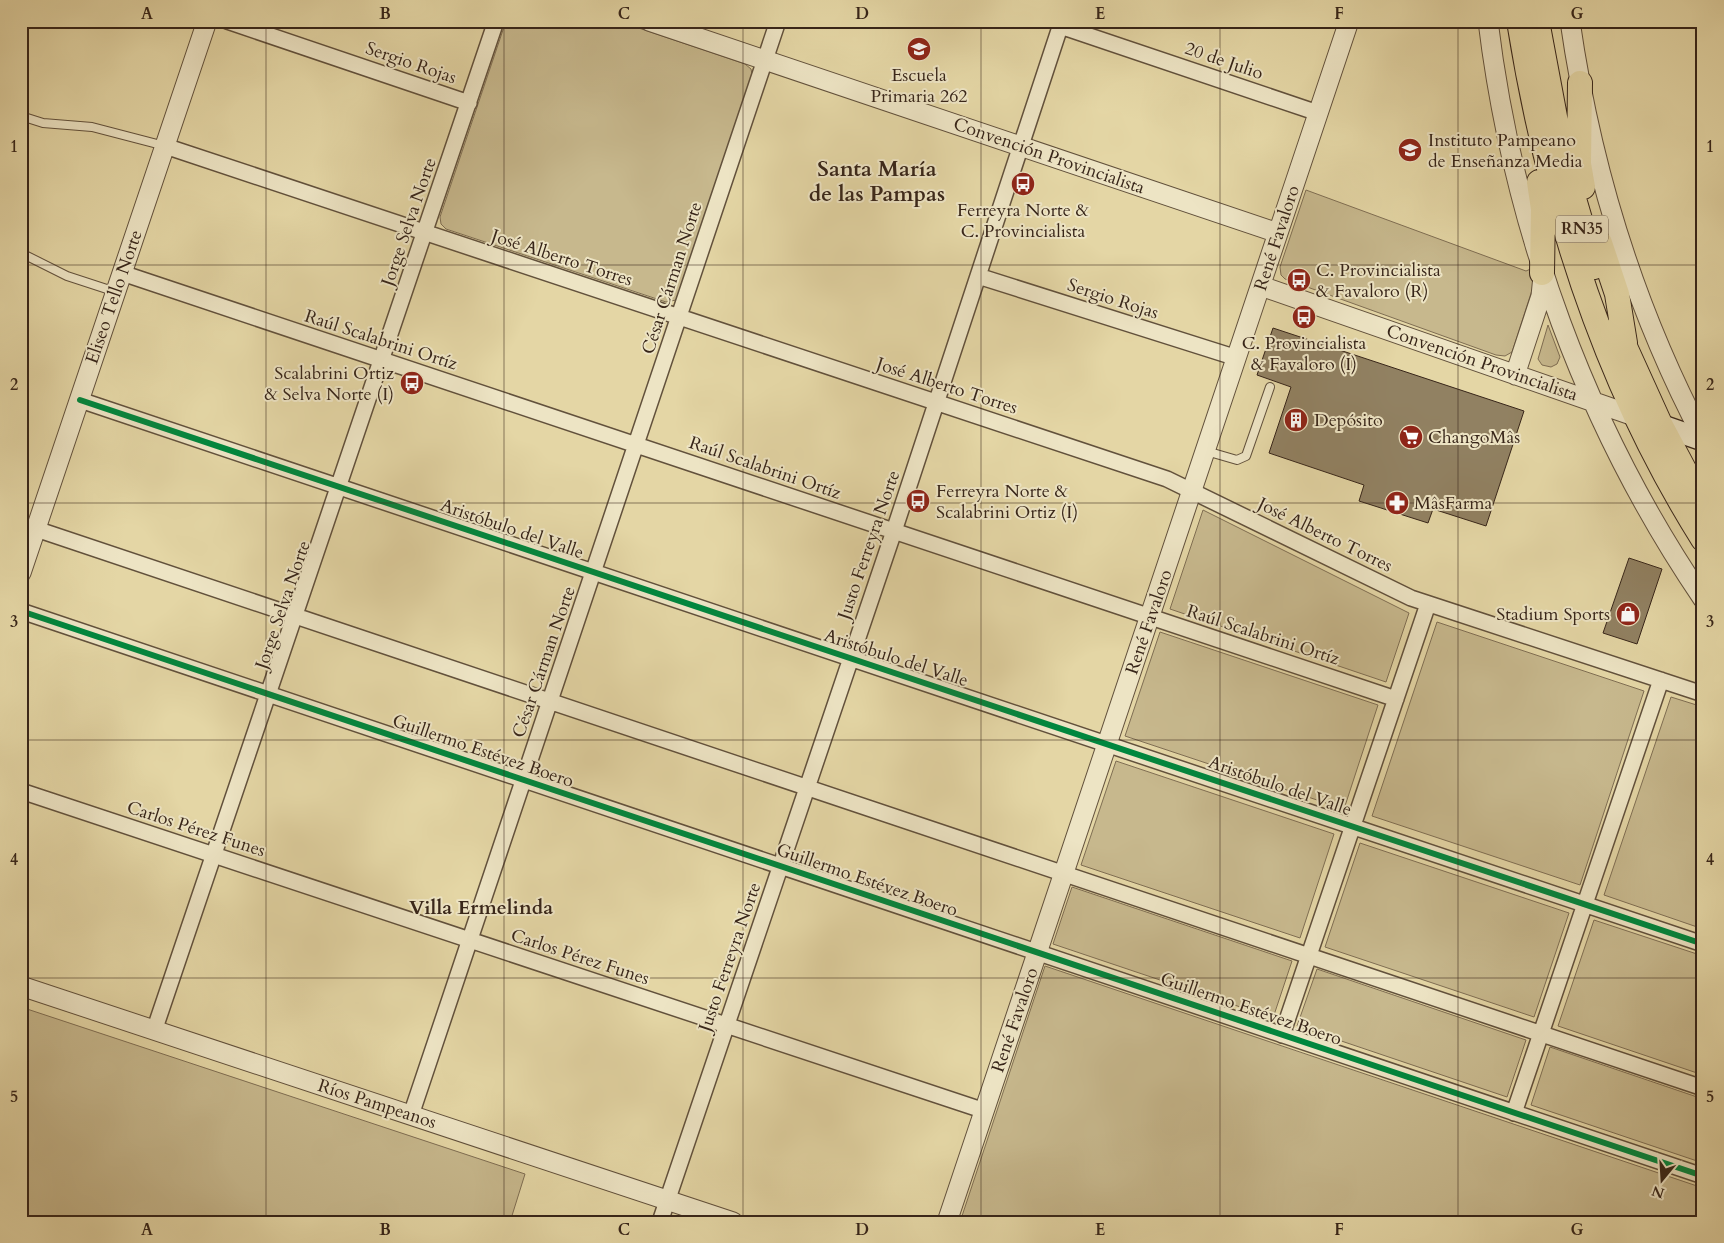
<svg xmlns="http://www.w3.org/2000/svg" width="1724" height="1243" font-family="Cardo,serif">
  <rect width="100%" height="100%" fill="#e4d6a5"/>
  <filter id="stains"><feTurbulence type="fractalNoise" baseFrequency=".004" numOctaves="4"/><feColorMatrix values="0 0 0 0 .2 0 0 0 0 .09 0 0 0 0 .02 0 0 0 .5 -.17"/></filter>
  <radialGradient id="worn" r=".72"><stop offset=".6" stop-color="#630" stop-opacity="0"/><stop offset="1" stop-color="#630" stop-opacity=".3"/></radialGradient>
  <path fill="#c7b88d" stroke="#7f6e53" d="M506 21H618L745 64 751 69 752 74 676 300 666 302 446 229 441 224 440 217Z
    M1306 190 1526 271 1533 268 1534 284 1512 352 1505 356 1496 355 1285 279 1281 275 1280 267Z
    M1548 325 1560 357 1557 364 1551 367 1542 365 1538 359Z
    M1203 510 1409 613 1386 682 1170 609Z
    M1437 622 1644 691 1580 885 1372 816Z
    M1160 632 1378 705 1344 809 1125 736Z
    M1671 697 1703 707V929L1604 895Z
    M1116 761 1334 834 1300 938 1081 865Z
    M1360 843 1569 913 1534 1017 1325 947Z
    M1072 887 1292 961 1273 1018 1053 944Z
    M1594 920 1703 956V1075L1558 1026Z
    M1045 966 1703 1188V1222H960Z
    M1317 969 1526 1040 1507 1097 1297 1026Z
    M21 1007 525 1174 510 1222H21Z
    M1550 1047 1703 1099V1163L1531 1105Z"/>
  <path fill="#918162" stroke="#372519" d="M1273 328 1524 411 1486 526 1433 509 1428 523 1359 501 1364 485 1269 453 1291 387 1257 375Z
    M1629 558 1662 569 1637 644 1603 633Z"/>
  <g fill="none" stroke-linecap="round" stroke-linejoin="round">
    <g stroke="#62513c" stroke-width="10">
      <path id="service" d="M21 116 43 123 92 127 165 146
        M21 253 67 276 116 292
        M1206 451 1237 460 1246 456 1270 387"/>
    </g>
    <g stroke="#62513c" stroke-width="18">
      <path id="minor" d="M227 21 469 103
        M1060 26 1318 113
        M165 146 1167 479 1411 598 1703 694
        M122 273 1396 699
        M978 276 1237 358
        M80 400 1703 944
        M36 529 1703 1088
        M21 611 1703 1176
        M21 791 985 1111
        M154 1031 496 21
        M1282 1035 1428 604
        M1514 1113 1661 680
        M411 1115 778 21
        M660 1222 894 531 1062 21"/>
    </g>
    <g stroke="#62513c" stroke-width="21">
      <path id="tertiary" d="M649 21 1278 233
        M1488 21C1513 227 1586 427 1703 599
        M1570 21C1591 167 1634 307 1703 438
        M1261 286 1637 417
        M1515 375 1541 296 1543 276
        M21 573 207 21
        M21 986 733 1222
        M947 1222 1349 21"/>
    </g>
    <g stroke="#372519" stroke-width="24">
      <path id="secondary" d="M1651 422 1703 440"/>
    </g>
    <g stroke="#372519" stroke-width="26">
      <path id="trunk" d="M1519 21C1548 203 1604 382 1703 539
        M1537 21 1564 165 1594 267
        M1580 83 1579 164 1583 187
        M1539 182 1543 209 1542 273
        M1600 243 1617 294 1625 343
        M1617 329 1661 426 1703 505"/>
    </g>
    <use href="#service" stroke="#ede4c4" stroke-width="8"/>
    <use href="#minor" stroke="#ede4c4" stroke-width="15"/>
    <use href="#tertiary" stroke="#ede4c4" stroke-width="19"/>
    <use href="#secondary" stroke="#ede4c4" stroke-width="21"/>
    <use href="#trunk" stroke="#e4d6a5" stroke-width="24"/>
    <g stroke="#ede4c4" stroke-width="9">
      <path id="cycleway" d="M80 400 1703 944
        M21 611 1703 1176"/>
    </g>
    <use href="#cycleway" stroke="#00873e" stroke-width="6"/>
  </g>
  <path fill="none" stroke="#372519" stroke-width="1" stroke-opacity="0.55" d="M266 21V1222M504 21V1222M743 21V1222M981 21V1222M1220 21V1222M1458 21V1222M21 265H1703M21 503H1703M21 740H1703M21 978H1703"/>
  <defs>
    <g id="school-disc" transform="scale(1.25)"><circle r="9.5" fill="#8f2418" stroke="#ede4c4"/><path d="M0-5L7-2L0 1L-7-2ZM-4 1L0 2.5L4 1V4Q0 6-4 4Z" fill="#fff"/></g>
    <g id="bus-disc" transform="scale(1.25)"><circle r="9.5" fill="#8f2418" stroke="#ede4c4"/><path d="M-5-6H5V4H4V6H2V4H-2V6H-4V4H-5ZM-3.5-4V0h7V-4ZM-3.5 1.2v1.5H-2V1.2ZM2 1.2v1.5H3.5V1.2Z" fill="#fff"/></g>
    <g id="building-disc" transform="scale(1.25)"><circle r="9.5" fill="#8f2418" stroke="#ede4c4"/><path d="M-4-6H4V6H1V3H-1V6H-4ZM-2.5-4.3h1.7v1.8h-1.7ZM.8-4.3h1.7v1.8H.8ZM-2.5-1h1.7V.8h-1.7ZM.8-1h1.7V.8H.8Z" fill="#fff"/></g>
    <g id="supermarket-disc" transform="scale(1.25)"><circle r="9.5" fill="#8f2418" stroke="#ede4c4"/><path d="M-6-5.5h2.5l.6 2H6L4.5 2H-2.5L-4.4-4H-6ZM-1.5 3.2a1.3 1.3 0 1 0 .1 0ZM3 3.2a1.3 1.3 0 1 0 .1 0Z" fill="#fff"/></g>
    <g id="pharmacy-disc" transform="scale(1.25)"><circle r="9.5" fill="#8f2418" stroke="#ede4c4"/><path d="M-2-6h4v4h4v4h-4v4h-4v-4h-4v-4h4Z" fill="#fff"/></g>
    <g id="shop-disc" transform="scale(1.25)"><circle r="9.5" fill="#8f2418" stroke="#ede4c4"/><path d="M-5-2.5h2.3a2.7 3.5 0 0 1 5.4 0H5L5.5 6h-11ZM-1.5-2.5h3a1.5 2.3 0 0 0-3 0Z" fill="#fff"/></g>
  </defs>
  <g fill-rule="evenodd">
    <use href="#school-disc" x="919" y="49"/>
    <use href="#school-disc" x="1410" y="150"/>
    <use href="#bus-disc" x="1023" y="184"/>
    <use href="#bus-disc" x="1299" y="280"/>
    <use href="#bus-disc" x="1304" y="317"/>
    <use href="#bus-disc" x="412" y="383"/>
    <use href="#building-disc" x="1296" y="420"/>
    <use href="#supermarket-disc" x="1411" y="437"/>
    <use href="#bus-disc" x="918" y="501"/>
    <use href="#pharmacy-disc" x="1397" y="503"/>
    <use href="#shop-disc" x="1628" y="614"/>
  </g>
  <g text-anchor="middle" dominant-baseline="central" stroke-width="4" stroke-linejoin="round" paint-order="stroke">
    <rect fill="#ede4c4" stroke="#6e5e4c" stroke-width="1" x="1556" y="215.5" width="52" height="27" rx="4"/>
    <g font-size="16" font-weight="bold" fill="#372519">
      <text x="1582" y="229">RN35</text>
    </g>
    <g font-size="18" fill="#372519" stroke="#ede4c4">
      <text transform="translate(1224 61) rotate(19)">20 de Julio</text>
      <text transform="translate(411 63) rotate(19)">Sergio Rojas</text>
      <text transform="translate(1049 156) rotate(19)">Convención Provincialista</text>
      <text transform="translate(409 222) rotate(-71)">Jorge Selva Norte</text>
      <text transform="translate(1277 238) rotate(-72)">René Favaloro</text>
      <text transform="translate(562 258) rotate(18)">José Alberto Torres</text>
      <text transform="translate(672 278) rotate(-72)">César Cárman Norte</text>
      <text transform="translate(114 297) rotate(-71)">Eliseo Tello Norte</text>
      <text transform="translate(1113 299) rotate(18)">Sergio Rojas</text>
      <text transform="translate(381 340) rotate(18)">Raúl Scalabrini Ortíz</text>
      <text transform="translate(1482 363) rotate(19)">Convención Provincialista</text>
      <text transform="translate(947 386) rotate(18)">José Alberto Torres</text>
      <text transform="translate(765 468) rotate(19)">Raúl Scalabrini Ortíz</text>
      <text transform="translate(512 529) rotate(19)">Aristóbulo del Valle</text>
      <text transform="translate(1325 535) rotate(26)">José Alberto Torres</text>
      <text transform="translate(869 545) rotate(-71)">Justo Ferreyra Norte</text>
      <text transform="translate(283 605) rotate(-71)">Jorge Selva Norte</text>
      <text transform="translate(1149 622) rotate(-71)">René Favaloro</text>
      <text transform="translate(1263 635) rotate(18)">Raúl Scalabrini Ortíz</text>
      <text transform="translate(896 658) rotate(18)">Aristóbulo del Valle</text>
      <text transform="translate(544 662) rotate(-71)">César Cárman Norte</text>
      <text transform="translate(483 751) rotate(19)">Guillermo Estévez Boero</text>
      <text transform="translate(1280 786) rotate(19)">Aristóbulo del Valle</text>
      <text transform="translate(196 829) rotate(18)">Carlos Pérez Funes</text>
      <text transform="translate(867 880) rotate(19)">Guillermo Estévez Boero</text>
      <text transform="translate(580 957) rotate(18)">Carlos Pérez Funes</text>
      <text transform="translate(730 957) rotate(-71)">Justo Ferreyra Norte</text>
      <text transform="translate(1251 1009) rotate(19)">Guillermo Estévez Boero</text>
      <text transform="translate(1015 1020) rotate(-71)">René Favaloro</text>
      <text transform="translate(377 1104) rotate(18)">Ríos Pampeanos</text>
    </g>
    <g font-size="18" fill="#372519" stroke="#ede4c4" text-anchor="start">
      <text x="919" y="75" text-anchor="middle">Escuela<tspan x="919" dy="21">Primaria 262</tspan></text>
      <text x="1428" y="140">Instituto Pampeano<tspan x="1428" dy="21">de Enseñanza Media</tspan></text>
      <text x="1023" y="210" text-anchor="middle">Ferreyra Norte &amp;<tspan x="1023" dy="21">C. Provincialista</tspan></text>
      <text x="1316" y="270">C. Provincialista<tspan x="1316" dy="21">&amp; Favaloro (R)</tspan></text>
      <text x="1304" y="343" text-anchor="middle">C. Provincialista<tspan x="1304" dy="21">&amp; Favaloro (I)</tspan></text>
      <text x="394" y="373" text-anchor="end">Scalabrini Ortiz<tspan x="394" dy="21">&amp; Selva Norte (I)</tspan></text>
      <text x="1314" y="420">Depósito</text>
      <text x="1428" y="437">ChangoMâs</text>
      <text x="936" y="491">Ferreyra Norte &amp;<tspan x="936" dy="21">Scalabrini Ortiz (I)</tspan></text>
      <text x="1414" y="503">MâsFarma</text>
      <text x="1610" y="614" text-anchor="end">Stadium Sports</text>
    </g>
    <g font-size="20" font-weight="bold" fill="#372519" stroke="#ede4c4">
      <text x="481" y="907">Villa Ermelinda</text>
    </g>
    <g font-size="22" font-weight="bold" fill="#372519" stroke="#ede4c4">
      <text x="877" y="169">Santa María<tspan x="877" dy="25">de las Pampas</tspan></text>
    </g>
  </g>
  <rect width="1724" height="1243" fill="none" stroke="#e4d6a5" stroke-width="55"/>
  <g transform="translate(1662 1180) rotate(198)" stroke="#ede4c4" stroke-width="4" paint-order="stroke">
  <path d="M0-4L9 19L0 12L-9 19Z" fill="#372519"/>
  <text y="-8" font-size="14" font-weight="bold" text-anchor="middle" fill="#372519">N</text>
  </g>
  <rect x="28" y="28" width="1668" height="1188" fill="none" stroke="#372519" stroke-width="2"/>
  <g font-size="16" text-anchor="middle" font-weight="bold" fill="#372519">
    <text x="147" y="19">A</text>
    <text x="385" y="19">B</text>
    <text x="624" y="19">C</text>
    <text x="862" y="19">D</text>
    <text x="1100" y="19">E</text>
    <text x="1339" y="19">F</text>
    <text x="1577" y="19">G</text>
    <text x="14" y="152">1</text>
    <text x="1710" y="152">1</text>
    <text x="14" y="390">2</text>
    <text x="1710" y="390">2</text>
    <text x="14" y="627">3</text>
    <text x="1710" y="627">3</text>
    <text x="14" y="865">4</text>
    <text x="1710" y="865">4</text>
    <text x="14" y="1102">5</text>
    <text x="1710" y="1102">5</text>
    <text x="147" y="1235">A</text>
    <text x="385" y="1235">B</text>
    <text x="624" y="1235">C</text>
    <text x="862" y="1235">D</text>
    <text x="1100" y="1235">E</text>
    <text x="1339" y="1235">F</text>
    <text x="1577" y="1235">G</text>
  </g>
  <rect width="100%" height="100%" filter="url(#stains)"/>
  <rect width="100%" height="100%" fill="url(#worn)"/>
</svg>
